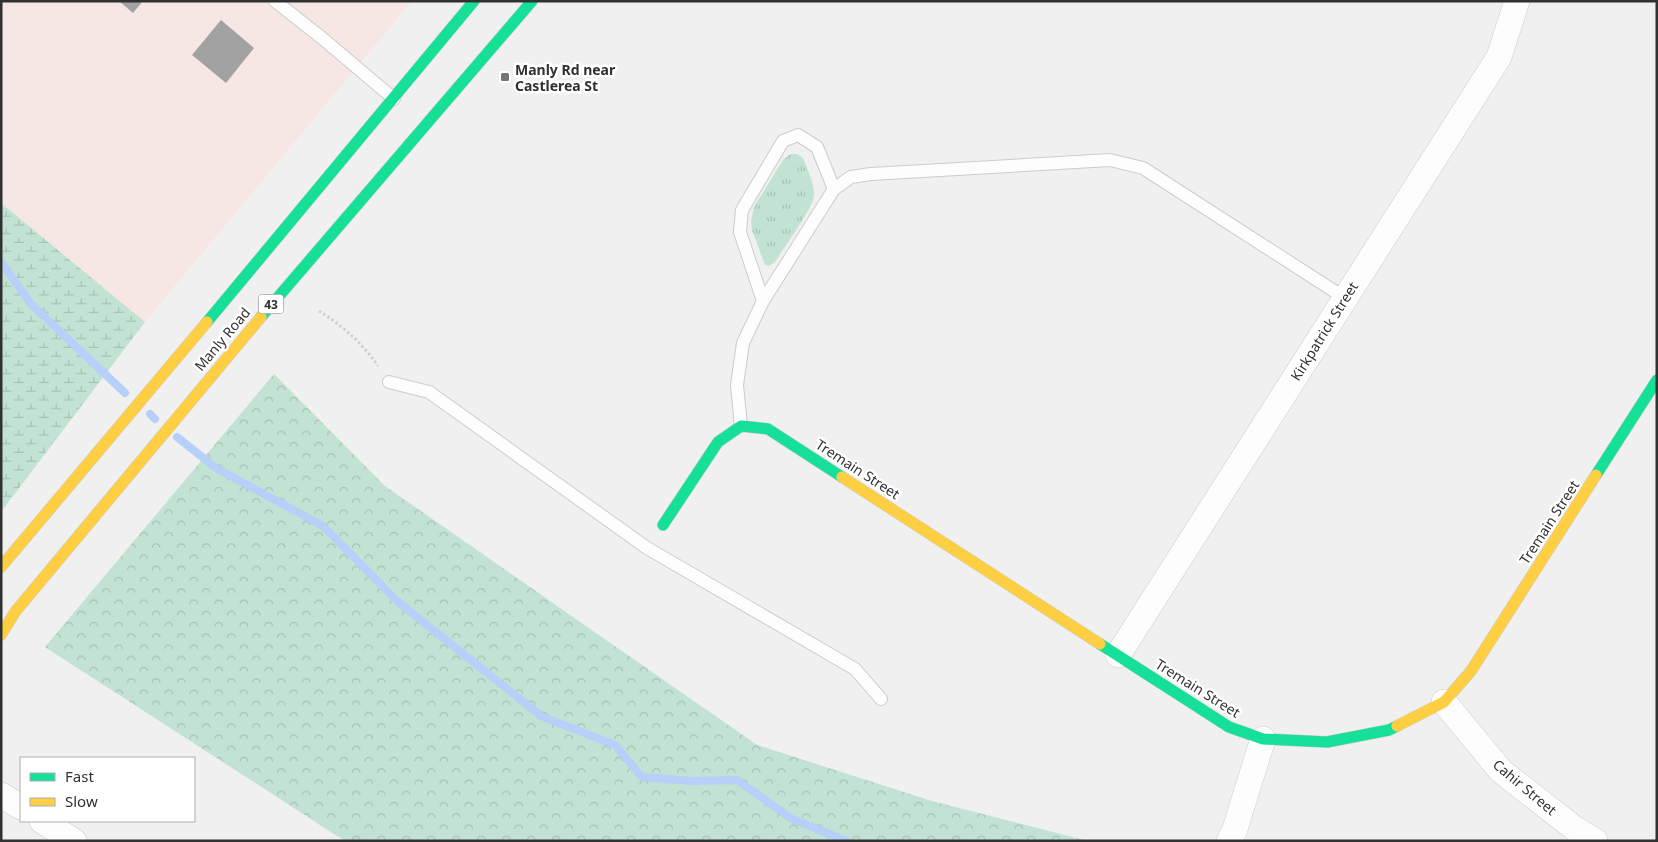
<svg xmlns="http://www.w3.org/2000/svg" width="1658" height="842" font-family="'Noto Sans',sans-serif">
  <defs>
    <pattern id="grass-tufts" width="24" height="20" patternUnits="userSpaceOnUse" patternTransform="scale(1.25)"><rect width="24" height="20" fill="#c2e2d3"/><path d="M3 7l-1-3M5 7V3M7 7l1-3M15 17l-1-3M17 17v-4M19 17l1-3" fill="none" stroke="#a7c2b6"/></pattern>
    <pattern id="forest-crowns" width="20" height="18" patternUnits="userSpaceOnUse" patternTransform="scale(1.25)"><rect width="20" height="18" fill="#c2e2d3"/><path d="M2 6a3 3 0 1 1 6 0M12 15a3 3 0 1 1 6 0" fill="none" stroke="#a7c2b6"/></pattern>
    <pattern id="wetland-marsh" width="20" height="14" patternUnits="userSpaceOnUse" patternTransform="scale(1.25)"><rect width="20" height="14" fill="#c2e2d3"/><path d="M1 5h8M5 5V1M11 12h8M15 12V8" fill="none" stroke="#a7c2b6"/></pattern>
  </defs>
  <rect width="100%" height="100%" fill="#f0f0f1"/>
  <path fill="#f6e7e4" d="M1 1H412L145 322 1 203Z"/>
  <path fill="url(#grass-tufts)" d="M790 154H797L803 158C807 169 815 184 814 196 813 208 783 249 775 262L769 266 765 265 752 230 751 221 754 207 783 160Z"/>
  <path fill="url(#forest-crowns)" d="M274 374 385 486 757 745 932 801 1088 841H345L45 647Z"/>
  <path fill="url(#wetland-marsh)" d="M1 203 145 322 1 512Z"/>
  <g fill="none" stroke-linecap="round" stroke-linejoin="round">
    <path stroke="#b6d0f9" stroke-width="8" d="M1 262 31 304 125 393
      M150 414 155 419
      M177 437 216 468 323 526 397 601 541 716 615 745 642 777 691 781 737 780 792 819 847 841"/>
  </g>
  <path fill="#a2a2a3" d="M119 1H143L133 13Z
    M221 20 254 48 226 83 192 55Z"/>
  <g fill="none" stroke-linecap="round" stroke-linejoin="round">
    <g stroke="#cccccd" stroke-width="14">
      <path id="lane" d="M275 1 322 38 394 99
        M763 301 740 232 742 210 783 141 798 135 817 147 834 189
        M389 382 429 392 647 548 855 669 881 699
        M741 426 737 385 743 343 763 301 834 189 851 177 871 174 1110 160 1143 168 1345 298"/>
    </g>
    <g stroke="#cccccd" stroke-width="26">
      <path id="street" d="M1118 655 1499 57 1517 1
        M1444 702 1501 771 1574 828 1595 841
        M1 795 21 807
        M42 821 74 841
        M1229 841 1234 832 1263 739"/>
    </g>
    <g stroke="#cccccd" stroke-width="12">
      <path id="fast" d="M261 317 532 1
        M207 322 474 1
        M1596 475 1657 380
        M663 525 718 442 741 426 768 429 842 477
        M1100 644 1229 727 1263 739 1327 742 1389 730 1397 726"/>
    </g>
    <g stroke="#cccccd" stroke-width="12">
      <path id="slow" d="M842 477 1100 644
        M1 567 207 322
        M1 635 15 612 261 317
        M1397 726 1444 702 1471 671 1596 475"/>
    </g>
    <path stroke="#d0d0d1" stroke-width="3" stroke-dasharray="2.5 2.5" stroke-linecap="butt" d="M319 311C342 325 363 344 378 366"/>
    <use href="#lane" stroke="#fdfdfd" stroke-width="12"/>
    <use href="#street" stroke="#fdfdfd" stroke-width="25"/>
    <use href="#fast" stroke="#16e098" stroke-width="11"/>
    <use href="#slow" stroke="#ffcf43" stroke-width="11"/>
  </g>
  <rect fill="#747475" stroke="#fff" stroke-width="2" x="500" y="72" width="10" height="10" rx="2.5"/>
  <g text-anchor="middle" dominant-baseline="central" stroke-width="5" stroke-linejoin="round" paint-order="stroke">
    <rect fill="#fff" stroke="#6f6f70" stroke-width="1" x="258.5" y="294.5" width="25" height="19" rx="4"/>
    <g font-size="12" font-weight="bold" fill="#313132">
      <text x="271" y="304">43</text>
    </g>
    <g font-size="14" font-weight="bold" fill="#313132" stroke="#fff" text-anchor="start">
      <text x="515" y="69">Manly Rd near<tspan x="515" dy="16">Castlerea St</tspan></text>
    </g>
    <g font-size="14" fill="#313132" stroke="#fff">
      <text transform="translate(1324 331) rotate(-58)">Kirkpatrick Street</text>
      <text transform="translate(222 339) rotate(-50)">Manly Road</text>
      <text transform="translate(858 469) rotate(33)">Tremain Street</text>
      <text transform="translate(1549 522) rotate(-57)">Tremain Street</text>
      <text transform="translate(1198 688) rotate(32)">Tremain Street</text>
      <text transform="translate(1525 787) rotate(40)">Cahir Street</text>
    </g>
  </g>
  <rect width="1658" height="842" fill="none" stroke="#313132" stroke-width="5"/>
  <rect x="20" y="757" width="175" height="65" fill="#ffffff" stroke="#adadad"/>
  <rect x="30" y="773" width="25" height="8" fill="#16e098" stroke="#adadad"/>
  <text x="65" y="782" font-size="15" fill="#313132">Fast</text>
  <rect x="30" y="798" width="25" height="8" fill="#ffcf43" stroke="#adadad"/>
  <text x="65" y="807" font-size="15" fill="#313132">Slow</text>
</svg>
